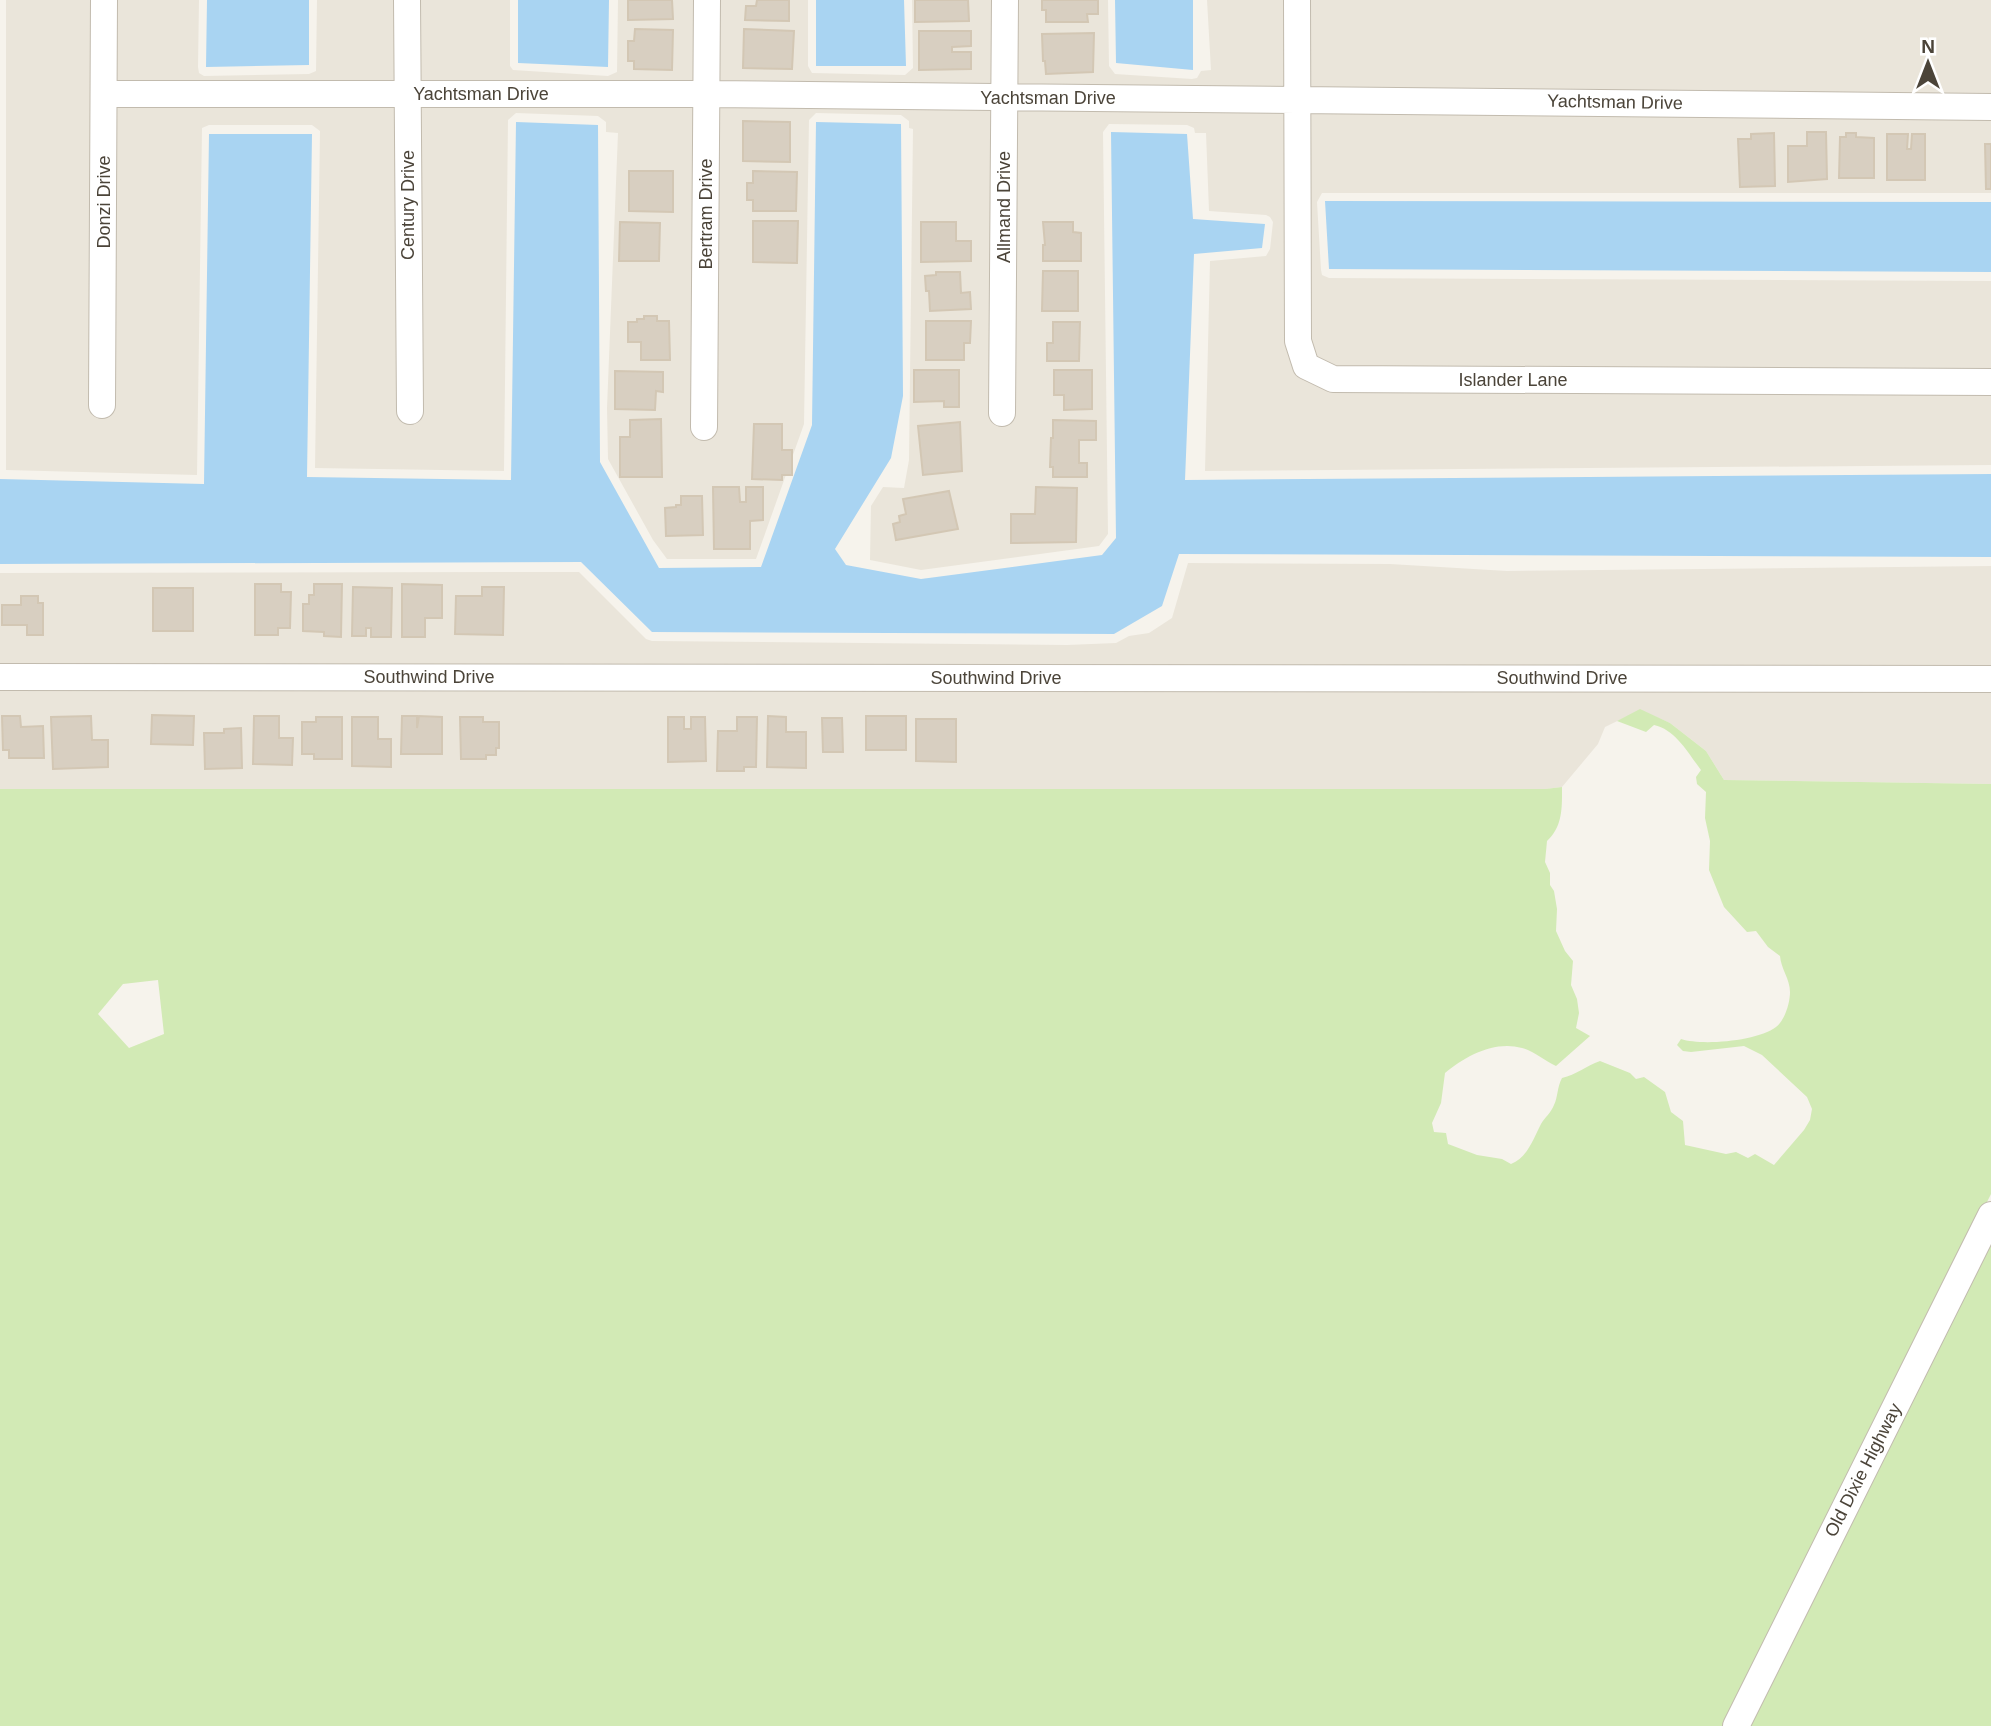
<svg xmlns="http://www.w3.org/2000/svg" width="1991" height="1726" font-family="Arial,sans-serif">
  <rect width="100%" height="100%" fill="#f6f3ec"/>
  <path fill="#eae5da" d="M6 0H199L198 67 199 73 204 76 309 74 316 71 317 0H510V66L513 70 608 76 617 72 618 0H808V66L812 73 905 75 913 68 912 0H1108L1109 66 1115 74 1192 79 1197 78 1201 71 1211 70 1207 0H1991V193H1322L1317 202 1321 270 1322 275 1329 278 1991 281V465L1205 471 1210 261 1266 256 1270 249 1273 222 1270 217 1266 215 1209 211 1206 133H1195L1194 128 1187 125 1109 124 1103 132 1108 534 1099 546 921 570 870 560 871 506 883 487 904 488 909 460 913 129 909 128V121L901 115 816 113 809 120 804 424 756 559H667L653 540 608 459 607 408 618 133 606 132V122L598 116 516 113 508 120 504 471 315 468 320 131 312 125H209L202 128 197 475 6 470Z
    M1188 563 1390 564 1507 571 1991 566V784L1724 780 1706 751 1670 723 1640 710 1605 727 1598 744 1562 787 1545 789H0V573L579 572 646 639 652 641 1067 645 1116 643 1129 636 1149 633 1172 618Z"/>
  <path fill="#d2eab5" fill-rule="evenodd" d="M1640 709 1670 723 1706 751 1724 780 1991 784V1194L1725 1726H0V789H1545L1562 787C1562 807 1563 826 1547 841L1545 862 1550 873V885L1554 891 1557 909 1556 931 1565 951 1573 961 1571 985 1577 999 1579 1013 1576 1028 1590 1036 1556 1066C1545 1061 1533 1051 1522 1048 1495 1040 1465 1056 1445 1073L1441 1103 1432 1123 1434 1132 1446 1133 1448 1144 1477 1155 1502 1159 1511 1164C1528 1157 1533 1139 1541 1124 1545 1117 1551 1113 1554 1105 1558 1097 1557 1087 1562 1078 1576 1075 1586 1066 1600 1061L1630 1073 1636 1079 1644 1077 1665 1092 1671 1112 1683 1121 1685 1145 1726 1154 1736 1152 1748 1158 1755 1154 1774 1165 1804 1130 1810 1120 1812 1109 1807 1097 1762 1055 1744 1046 1691 1052 1683 1051 1677 1045 1681 1039C1702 1046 1758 1041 1776 1027 1785 1020 1790 1003 1790 992 1790 979 1781 969 1780 956L1768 947 1756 931 1747 932 1724 907 1709 870 1710 841 1705 818 1706 792 1697 784 1696 777 1701 770C1688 753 1676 730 1654 725L1646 732 1617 721ZM158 980 164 1034 129 1048 98 1014 123 984Z
    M1991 1236V1726H1746Z"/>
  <path fill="#a9d4f2" d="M207 0H309V65L206 67Z
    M518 0H609L608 67 518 63Z
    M816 0H904L906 66H816Z
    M1115 0H1193V70L1116 63Z
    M516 122 598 125 600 462 659 568 761 567 812 425 816 122 901 124 903 396 891 458 835 549 846 565 921 579 1102 555 1116 538 1111 132 1187 134 1193 219 1265 224 1262 248 1194 254 1185 480 1991 474V557L1179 554 1162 606 1114 634 652 632 581 562 0 564V479L204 484 209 134H312L307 477 511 480Z
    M1325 201 1991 202V272L1329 269Z"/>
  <path fill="#d8cfc1" stroke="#d3c7b4" stroke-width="2" d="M628 0H672L673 19 628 20Z
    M757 0H789V21L745 20 746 6H756Z
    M915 0H968L969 21 915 22Z
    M1042 0H1098V14H1087L1088 22H1046V10H1042Z
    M635 29 673 30 672 70 634 69V61H628V41H634Z
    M744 29 794 31 792 69 743 68Z
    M919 31H971V46L952 47V52H971V69L919 70Z
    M1094 33 1093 72 1046 74 1045 61H1043L1042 34Z
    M743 121 790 122V162L743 161Z
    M1807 132H1826L1827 179 1788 182V146H1807Z
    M1774 133 1775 186 1740 187 1738 139H1751V134Z
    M1846 133H1856V137L1874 138V178H1839L1840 137H1846Z
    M1887 134H1908L1907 149H1911L1912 134H1925V180H1887Z
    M1985 144H1991V189H1986Z
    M629 171H673V212L629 211Z
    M753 171 797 172 796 211H753V200H747V183H753Z
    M753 221H798L797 263 753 262Z
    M620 222 660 223 659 261H619Z
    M921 222H956V241H971V261L921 262Z
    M1043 222H1073V232L1081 233V261H1043V245H1045Z
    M1043 271H1078V311H1042Z
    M936 272H960L961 293 970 292 971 309 930 311 929 291H926L925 276 936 275Z
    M644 316H657V321H669L670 360H641V342H628V322H637V319H644Z
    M926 321H971L970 343H964V360H926Z
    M1053 322H1080L1079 361H1047V343H1053Z
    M914 370H959V407H944V401L914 402Z
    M1054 370H1092V409L1064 410V395H1054Z
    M615 371 663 372V392L656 391 655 410 615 409Z
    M661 419 662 477H620V437H630V420Z
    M1053 420 1096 421V440H1079V463H1087V477H1053V467H1050L1051 438H1053Z
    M960 422 962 471 923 475 918 426Z
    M754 424H782V450H792V475H782V480L752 479Z
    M713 487H739L740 502H746V487H763V520L750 521V549H714Z
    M1036 487 1077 488 1076 542 1011 543V514H1035Z
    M949 491 958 529 896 540 893 524 900 522 899 516 906 514 903 499Z
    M681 496H702L703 535 666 536 665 508 676 507V505H681Z
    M255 584H281V592H291L290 628H278V635H255Z
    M314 584H342L341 637 324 636V632L303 631V604H309V595H314Z
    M402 584 442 585V618H425V637H402Z
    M353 587 392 588 391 637H371V628H366V636H352Z
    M482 587H504L503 635 455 634 456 596H482Z
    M153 588H193V631H153Z
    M21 596H38V603H43V635H27V625H2V605H21Z
    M152 715 194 716 193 745 151 744Z
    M2 716H20L21 727 43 726 44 758H9V750H3Z
    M91 716 92 740H108V767L53 769 51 717Z
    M254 716H279V738H293L292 765 253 764Z
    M402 716H417V728L419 716 442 717V754H401Z
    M768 716 786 717V732H806V768L767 767Z
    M866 716H906V750H866Z
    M316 717H342V759H314V754H302V722H316Z
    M352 717H378V739H391V767L352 766Z
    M460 717H483V722H499V748H496V755H486V759H461Z
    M668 717H684V729H691V717H705L706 761 668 762Z
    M737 717H757L756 767H744V771H717L718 731H737Z
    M822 718H842L843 752H823Z
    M916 719H956V762L916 761Z
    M241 728 242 768 205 769 204 733H224V729Z"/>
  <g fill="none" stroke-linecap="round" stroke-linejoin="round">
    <g stroke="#c2bbae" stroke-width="28">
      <path id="minor" d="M407 0 410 411
        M1297 0 1298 341 1306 366 1333 379 1991 382
        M104 94H707L1991 107
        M102 405 104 0
        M1002 413 1005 0
        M704 427 707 0
        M0 677 1991 679
        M1736 1726 1991 1215"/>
    </g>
    <use href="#minor" stroke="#fff" stroke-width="26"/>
  </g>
  <g text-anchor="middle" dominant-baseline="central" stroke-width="5" stroke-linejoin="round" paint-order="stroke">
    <g font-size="18" fill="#4b4439" stroke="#fff">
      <text x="481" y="94">Yachtsman Drive</text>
      <text x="1048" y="98">Yachtsman Drive</text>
      <text transform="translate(1615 102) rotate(1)">Yachtsman Drive</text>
      <text transform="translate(104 202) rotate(-90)">Donzi Drive</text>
      <text transform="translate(408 205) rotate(-90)">Century Drive</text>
      <text transform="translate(1004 207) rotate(-90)">Allmand Drive</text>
      <text transform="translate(706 214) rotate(-90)">Bertram Drive</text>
      <text x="1513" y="380">Islander Lane</text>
      <text x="429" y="677">Southwind Drive</text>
      <text x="996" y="678">Southwind Drive</text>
      <text x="1562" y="678">Southwind Drive</text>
      <text transform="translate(1863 1470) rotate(-63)">Old Dixie Highway</text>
    </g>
  </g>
  <g transform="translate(1928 63)" stroke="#ffffff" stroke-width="5" paint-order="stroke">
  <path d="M0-5L12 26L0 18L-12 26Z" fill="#4b4439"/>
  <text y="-10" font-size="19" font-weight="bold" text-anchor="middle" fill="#4b4439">N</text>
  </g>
</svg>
